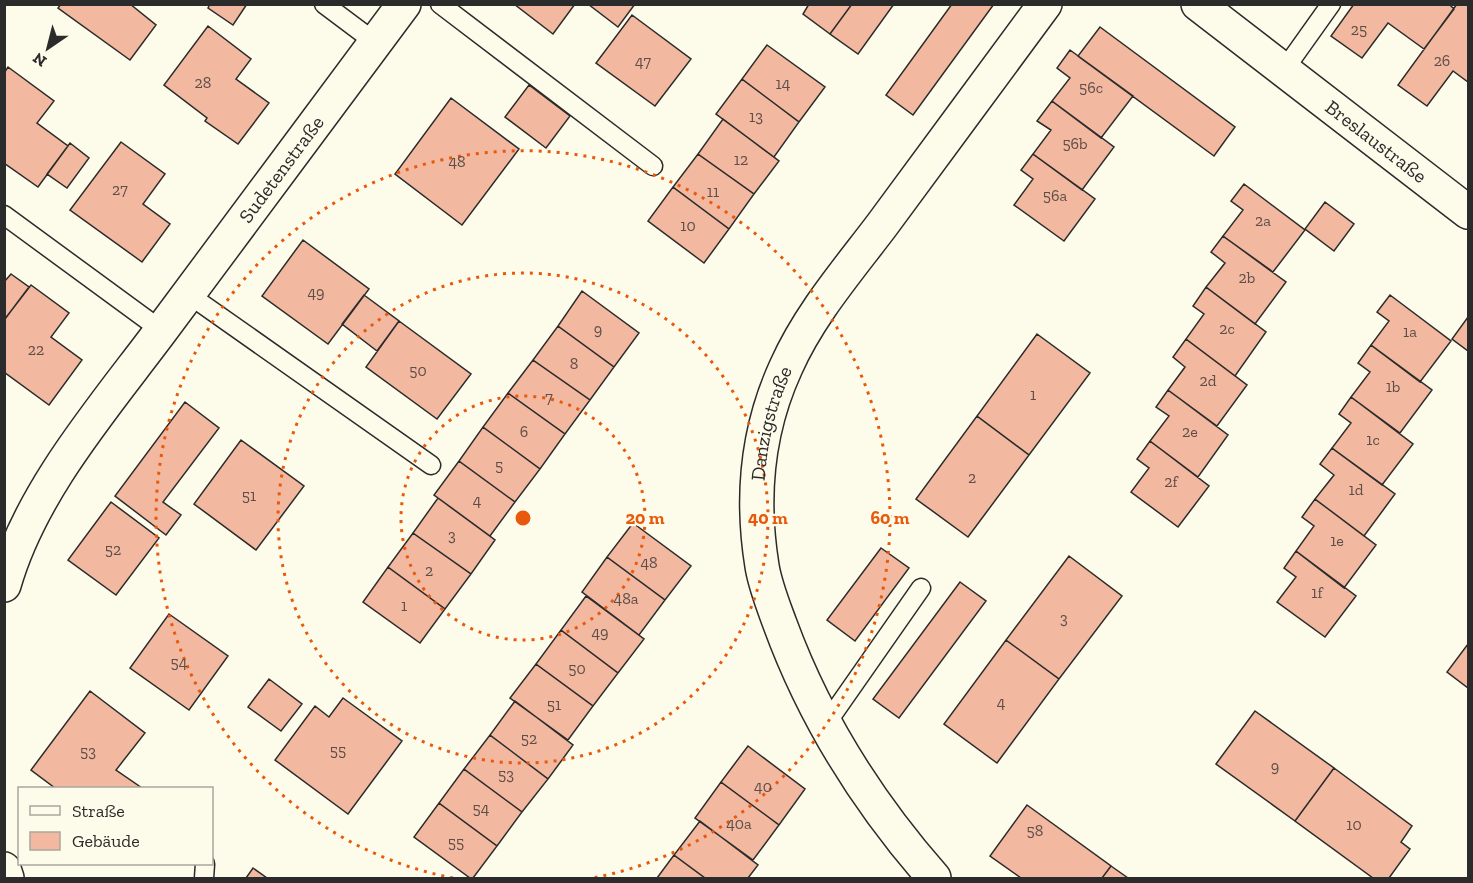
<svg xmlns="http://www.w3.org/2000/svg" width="1473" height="883" font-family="'Zilla Slab',serif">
  <rect width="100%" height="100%" fill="#fdfbea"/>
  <path fill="#f2b8a0" stroke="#2b2b2b" stroke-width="1.5" d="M61 4H130L156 25 130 60 58 8Z
    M210 4H247L233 25 208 8Z
    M514 4H575L553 34Z
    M588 4H635L618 27Z
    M809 4H852L830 34 803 14Z
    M852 4H894L858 54 830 34Z
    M952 4H994L913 115 886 95Z
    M1354 4H1449L1454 9 1424 49 1388 23 1362 58 1331 36Z
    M1457 4H1468V82L1453 71 1427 106 1398 85Z
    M632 15 691 59 655 106 596 63Z
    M208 26 251 59 236 79 269 103 238 144 205 121 207 118 164 85Z
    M1100 27 1235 127 1214 156 1078 56Z
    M767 45 825 87 799 122 742 79Z
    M1070 50 1133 96 1101 138 1052 101 1070 78 1057 68Z
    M8 67 54 101 37 123 68 146 38 187 4 163V73Z
    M742 79 799 122 774 157 716 114Z
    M529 85 570 116 546 148 505 117Z
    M451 98 519 149 462 225 395 174Z
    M1052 101 1114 147 1082 190 1033 154 1051 130 1037 121Z
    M723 119 779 161 754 194 698 154Z
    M121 142 165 174 143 204 170 224 142 262 70 210Z
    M70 143 89 158 67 188 47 174Z
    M698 154 754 194 729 229 673 187Z
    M1033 154 1095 199 1064 241 1014 205 1033 179 1021 170Z
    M1244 184 1305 230 1273 272 1223 236 1243 210 1231 201Z
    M673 187 729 229 704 263 648 221Z
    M1325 202 1354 224 1334 251 1305 229Z
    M1223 236 1286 282 1255 324 1206 287 1225 263 1211 252Z
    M303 240 369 289 328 344 262 296Z
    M11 274 29 287 5 319 4 282Z
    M31 285 69 313 51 337 82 360 49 405 4 372V320Z
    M1206 287 1266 332 1235 376 1186 339 1204 314 1193 306Z
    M582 291 639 333 614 367 558 326Z
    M364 295 399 321 377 351 342 324Z
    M1390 295 1451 341 1420 382 1371 345 1389 321 1377 312Z
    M1468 317V351L1452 339Z
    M399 321 471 374 437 419 366 367Z
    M558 326 614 367 590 400 533 360Z
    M1037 334 1090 373 1029 455 977 416Z
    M1186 339 1247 385 1217 426 1168 390 1185 367 1173 357Z
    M1371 345 1432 390 1400 433 1351 397 1370 372 1358 363Z
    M533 360 590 400 565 434 508 393Z
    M1168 390 1228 435 1198 477 1150 441 1169 416 1156 407Z
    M508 393 565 434 540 469 483 427Z
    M1351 397 1413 444 1382 485 1332 448 1351 423 1339 414Z
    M185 402 219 428 163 502 181 515 166 535 115 496Z
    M977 416 1029 455 968 537 916 499Z
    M483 427 540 469 515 502 459 461Z
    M241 440 304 486 256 550 194 504Z
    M1150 441 1209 486 1178 527 1131 492 1149 468 1137 459Z
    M1332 448 1395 494 1364 536 1315 499 1334 475 1320 464Z
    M459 461 515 502 490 536 434 495Z
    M438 498 495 540 471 574 413 533Z
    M1315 499 1376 545 1344 588 1296 551 1314 526 1302 517Z
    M111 502 159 538 116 595 68 560Z
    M633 523 691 566 665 600 607 557Z
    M413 533 471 574 445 609 388 567Z
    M881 548 909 568 855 641 827 620Z
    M1296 551 1356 596 1325 637 1277 602 1296 577 1284 568Z
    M1069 556 1122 596 1059 679 1006 640Z
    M607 557 665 600 639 635 582 592Z
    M388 567 445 609 420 643 363 602Z
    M960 582 986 601 899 718 873 699Z
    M586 596 644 639 618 673 561 630Z
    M169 614 228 656 189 710 130 668Z
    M561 630 618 673 593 706 536 664Z
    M1006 640 1059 679 997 763 944 724Z
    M1468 644V688L1447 672Z
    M536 664 593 706 568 740 510 698Z
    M269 679 302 704 281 731 248 707Z
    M90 691 145 733 116 770 142 788H55L31 770Z
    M343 698 402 741 348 814 275 760 315 706 329 717Z
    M515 701 573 745 548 779 490 735Z
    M1255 711 1334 768 1295 821 1216 764Z
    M490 735 548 779 522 812 464 769Z
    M748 746 805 789 779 825 721 782Z
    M1334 768 1412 826 1401 842 1410 849 1389 878H1373L1295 821Z
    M464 769 522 812 497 846 439 803Z
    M721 782 779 825 753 860 695 818Z
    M439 803 497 846 473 878H470L414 837Z
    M1027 805 1111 866 1102 878H1021L990 856Z
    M700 821 758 865 748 878H705L674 855Z
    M674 855 705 878H657Z
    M1111 866 1128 878H1102Z
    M253 868 267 878H246Z"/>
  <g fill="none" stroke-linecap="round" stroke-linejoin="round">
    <g stroke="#2b2b2b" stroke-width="21">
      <path id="service" d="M324 4 376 43
        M440 4 653 166
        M1284 70 1331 4
        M4 215 161 330
        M188 294 431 465
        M826 724 921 588
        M204 878 205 864"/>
    </g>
    <g stroke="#2b2b2b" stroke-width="36">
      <g id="minor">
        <path id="s1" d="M1198 4 1468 212"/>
        <path id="s2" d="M4 585C31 490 105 406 163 328 243 220 324 112 404 4"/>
        <path d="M4 869 7 878"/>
        <path id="s3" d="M934 878C869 804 814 717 780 624 773 605 765 585 762 566 751 498 757 430 786 367 809 315 848 270 882 225 936 151 991 78 1045 4"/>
      </g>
    </g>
    <use href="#service" stroke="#fdfbea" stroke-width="18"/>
    <use href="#minor" stroke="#fdfbea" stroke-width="33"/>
  </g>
  <g fill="none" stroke="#e8590c" stroke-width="3" stroke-dasharray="3 6">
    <circle cx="523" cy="518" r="122"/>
    <circle cx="523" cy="518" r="245"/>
    <path d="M453 878A367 367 0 1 1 593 878"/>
  </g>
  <g text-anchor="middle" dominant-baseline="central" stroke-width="4.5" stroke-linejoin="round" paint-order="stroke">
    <g font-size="16" fill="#5d4e48">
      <text x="1359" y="29">25</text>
      <text x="1442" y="60">26</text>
      <text x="643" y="61">47</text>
      <text x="203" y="82">28</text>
      <text x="783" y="83">14</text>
      <text x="1091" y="87">56c</text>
      <text x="756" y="116">13</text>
      <text x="1075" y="143">56b</text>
      <text x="741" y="159">12</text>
      <text x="457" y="161">48</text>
      <text x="120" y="189">27</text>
      <text x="713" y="191">11</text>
      <text x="1055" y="195">56a</text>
      <text x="1263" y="220">2a</text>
      <text x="688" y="225">10</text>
      <text x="1247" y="277">2b</text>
      <text x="316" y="292">49</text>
      <text x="1227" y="328">2c</text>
      <text x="598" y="329">9</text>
      <text x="1410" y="331">1a</text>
      <text x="36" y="349">22</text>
      <text x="574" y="363">8</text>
      <text x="418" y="370">50</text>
      <text x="1208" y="380">2d</text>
      <text x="1393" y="386">1b</text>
      <text x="1033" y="394">1</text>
      <text x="549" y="397">7</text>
      <text x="524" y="431">6</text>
      <text x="1190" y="431">2e</text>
      <text x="1373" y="439">1c</text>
      <text x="499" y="465">5</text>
      <text x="972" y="477">2</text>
      <text x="1171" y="481">2f</text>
      <text x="1356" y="489">1d</text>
      <text x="249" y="495">51</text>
      <text x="477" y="500">4</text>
      <text x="452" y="535">3</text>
      <text x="1337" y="540">1e</text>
      <text x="113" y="549">52</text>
      <text x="649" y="562">48</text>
      <text x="429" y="570">2</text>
      <text x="1317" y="592">1f</text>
      <text x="626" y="598">48a</text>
      <text x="404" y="605">1</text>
      <text x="1064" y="618">3</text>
      <text x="600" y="632">49</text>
      <text x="179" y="662">54</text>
      <text x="577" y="668">50</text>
      <text x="1001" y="702">4</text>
      <text x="554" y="704">51</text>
      <text x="529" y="738">52</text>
      <text x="338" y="750">55</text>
      <text x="88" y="751">53</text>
      <text x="1275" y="766">9</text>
      <text x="506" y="774">53</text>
      <text x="763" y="786">40</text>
      <text x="481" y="808">54</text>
      <text x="739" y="823">40a</text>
      <text x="1354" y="824">10</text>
      <text x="1035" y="830">58</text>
      <text x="456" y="842">55</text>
    </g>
    <g font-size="20" fill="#2b2b2b" stroke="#fdfbea">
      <text stroke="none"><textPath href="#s1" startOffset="225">Breslaustraße</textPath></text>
      <text stroke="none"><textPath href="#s2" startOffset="502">Sudetenstraße</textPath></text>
      <text stroke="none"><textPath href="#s3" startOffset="504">Danzigstraße</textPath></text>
    </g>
  </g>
  <circle cx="523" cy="518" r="9" fill="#e8590c" stroke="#fdfbea" stroke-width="3"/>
  <g font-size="18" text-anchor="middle" font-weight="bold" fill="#e8590c" stroke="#fdfbea" stroke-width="4.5" stroke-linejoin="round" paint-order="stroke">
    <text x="645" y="524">20 m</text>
    <text x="768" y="524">40 m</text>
    <text x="890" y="524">60 m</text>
  </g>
  <rect width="1473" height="883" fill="none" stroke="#2b2b2b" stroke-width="12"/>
  <rect x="18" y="787" width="195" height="78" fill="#fdfbea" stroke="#a9a89e" stroke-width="1.5"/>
  <rect x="30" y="806" width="30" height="9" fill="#fdfbea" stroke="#a9a89e" stroke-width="1.5"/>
  <text x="72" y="817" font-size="18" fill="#2b2b2b">Straße</text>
  <rect x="30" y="832" width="30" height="18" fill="#f2b8a0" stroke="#a9a89e" stroke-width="1.5"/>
  <text x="72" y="847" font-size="18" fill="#2b2b2b">Gebäude</text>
  <g transform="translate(48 48) rotate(215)" stroke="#fdfbea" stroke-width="4.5" paint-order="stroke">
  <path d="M0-4.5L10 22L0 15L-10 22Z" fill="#2b2b2b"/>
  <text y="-9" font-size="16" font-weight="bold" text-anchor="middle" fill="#2b2b2b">N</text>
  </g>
</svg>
